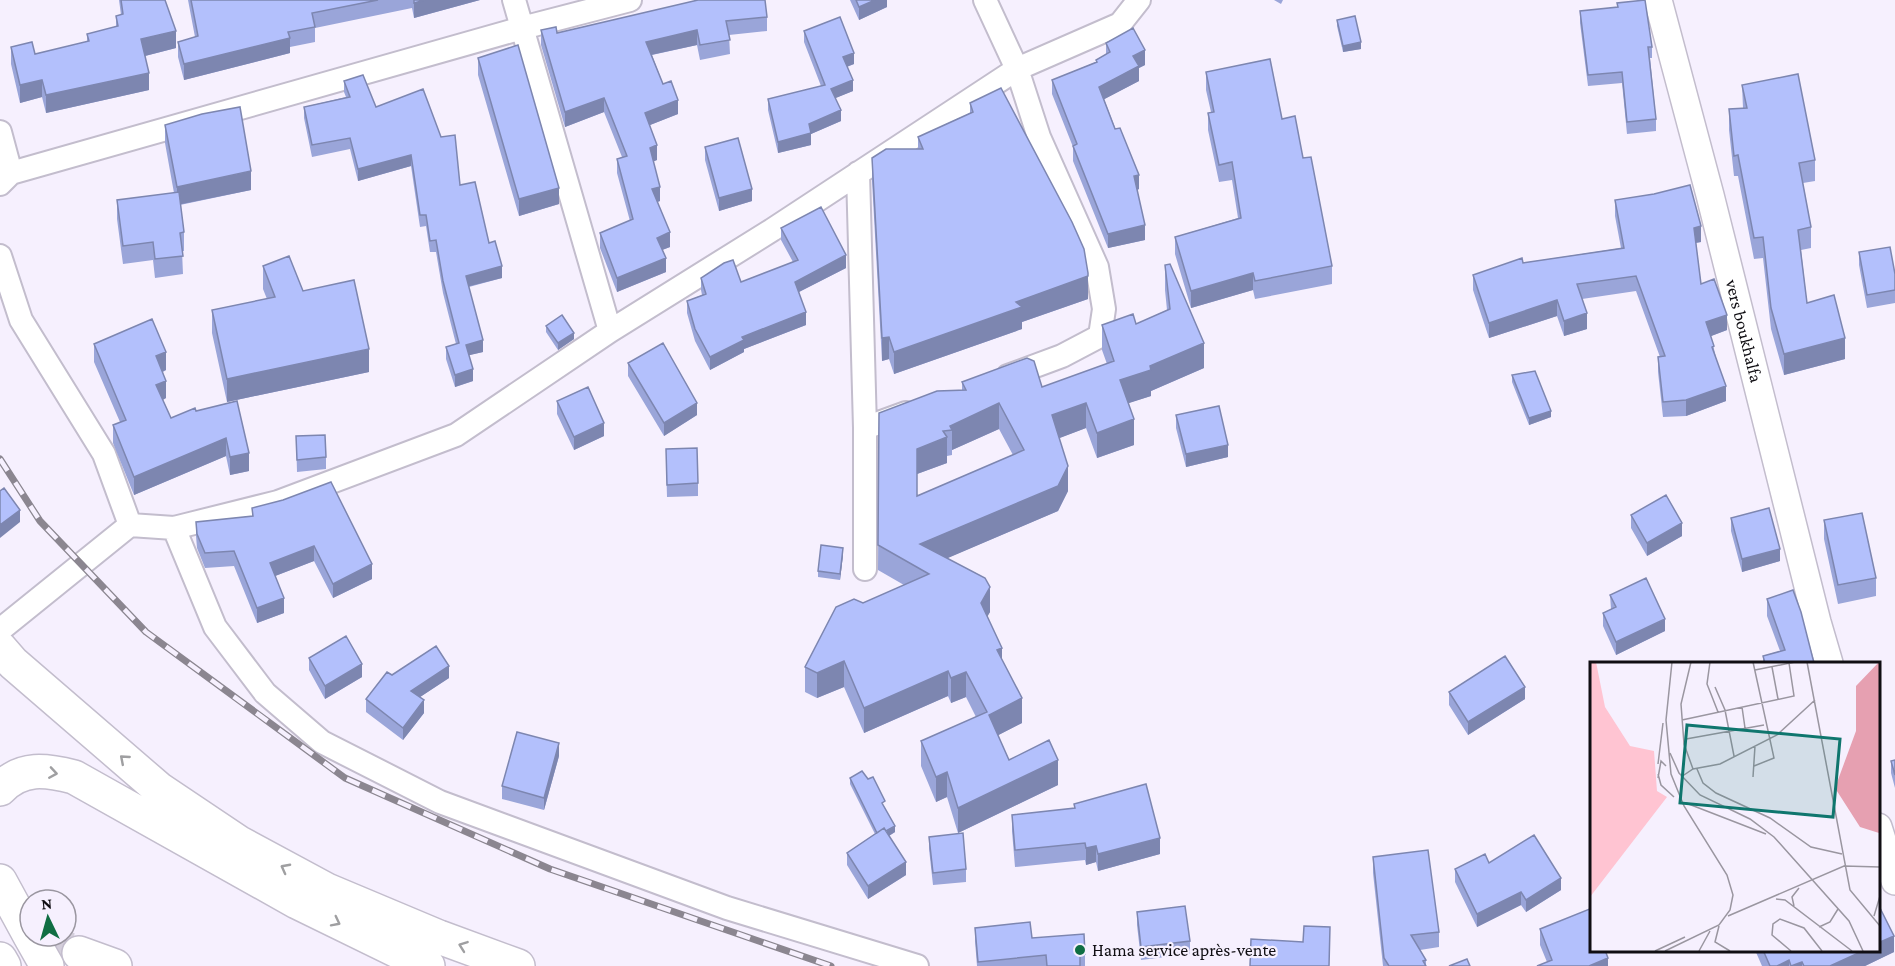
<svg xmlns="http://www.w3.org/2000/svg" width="1895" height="966" font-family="'Crimson Pro',serif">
  <rect width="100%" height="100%" fill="#f6f0fe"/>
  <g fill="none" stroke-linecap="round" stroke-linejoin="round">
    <path stroke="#d4cedb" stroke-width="33" stroke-dasharray="33 16" stroke-linecap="butt" d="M38 936 79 953"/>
    <g stroke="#c3bdcd" stroke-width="26">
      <path id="minor" d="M514 0 610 331
        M985 0 1017 69 1039 137 1097 267 1104 309 1100 336 1062 356 1008 376
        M0 132 11 173
        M858 173 865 428V569
        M0 184 11 173 522 28 630 0
        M0 256 21 320 104 454 130 525
        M865 428 906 413
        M174 528 215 627 265 693 322 742 440 802 727 908 917 966
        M0 630 130 525 174 528 278 502 456 435 610 331 772 230 1017 69 1120 24 1139 0"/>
    </g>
    <g stroke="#c3bdcd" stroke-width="30">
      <g id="tertiary">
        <path id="s1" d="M1658 0 1710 195 1817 622 1829 663"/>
        <path d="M1878 827 1895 881"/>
      </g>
    </g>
    <g stroke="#c3bdcd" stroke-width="36">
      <path id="trunk" d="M79 953 115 966"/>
    </g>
    <g stroke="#c3bdcd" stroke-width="36">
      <path id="motorway" d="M0 648 13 663 159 789 238 842 327 890 439 937 518 966
        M0 789C22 766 46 770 74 777L297 902 428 966
        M0 881 30 936
        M30 936 47 966
        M0 959 4 966"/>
    </g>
    <use href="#minor" stroke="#fff" stroke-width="22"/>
    <use href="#tertiary" stroke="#fff" stroke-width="27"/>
    <use href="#trunk" stroke="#fff" stroke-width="33"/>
    <use href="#motorway" stroke="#fff" stroke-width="33"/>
    <g stroke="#8b8690" stroke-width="7">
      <path id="rail" d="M0 459 40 521 146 632 345 778 550 869 831 966"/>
    </g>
    <use href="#rail" stroke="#f6f0fe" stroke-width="4.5" stroke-dasharray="14" stroke-linecap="butt"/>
  </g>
  <path fill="#9aa5d9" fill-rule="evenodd" d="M119 0H165L176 48 145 56 149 90 46 113 42 97 20 103 11 64V47L35 54 87 42V34L116 27V16L121 15Z
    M188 0H480L414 18 412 8 315 28V42L290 47V53L184 80 178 57V42L195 37Z
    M850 0H887V7L859 20Z
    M1274 0H1283L1281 4Z
    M1580 11 1652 47V58H1650L1656 119V131L1627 134 1622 83 1588 86 1580 23Z
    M767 17V31L729 35 730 54 700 60 697 45 652 55 663 84 678 114 650 125 657 160 653 161 660 201 657 202 670 247 662 250 666 272 617 292 600 248V233L630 221 617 173V159L622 157 604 112 565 127 541 45V30L557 33Z
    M1337 20 1361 49 1343 52 1337 26Z
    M804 31 854 64 847 67 853 91 835 98 841 121 811 134V145L778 153 768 110V99L821 86 804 42Z
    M1106 43 1145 65 1139 68V81L1104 99 1139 189 1137 190 1145 240 1108 248 1073 161V147L1052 94V80L1096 62V60L1106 55Z
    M478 58 559 204 519 216 478 75Z
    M1206 72 1282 119 1303 158 1332 266V284L1255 299 1253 290 1191 308 1175 254V237L1238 218 1232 180 1219 182 1208 130V113L1211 112 1206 90Z
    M344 81 376 107 460 185 489 243 502 278 469 287 483 352 469 355 473 381 455 387 446 359V347L456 344 443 293 436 252H430L426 226 420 227 411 166 358 181 350 149 312 157 304 118V107L346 97 344 92Z
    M1742 85 1815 160V181L1803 183 1811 227V248L1801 250 1807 303 1845 359 1784 375 1771 329 1763 258 1754 259 1738 176H1734L1729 130V109L1743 108Z
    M970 103 1088 296V299L1022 322V329L894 374 889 359 882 361 872 181V158L918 149V137L970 113Z
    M165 125 251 190 180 205 184 232V251H182L183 274 155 278 153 260 123 264 117 219V200L174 193 165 143Z
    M705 147 752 201 719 211 705 160Z
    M1615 200 1701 242 1696 243 1701 284 1727 330 1711 336 1726 401 1686 416 1663 417 1658 372V357H1660L1636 291 1582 299 1587 329 1564 336 1557 316 1489 338 1473 290V275L1523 263 1621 248 1615 216Z
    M781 228 846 268 799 292 806 325 744 349V352L710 370 695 341 687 313V301L702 295 701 290V278L741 282 793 262 781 240Z
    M1859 252 1895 274V303L1867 308 1859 265Z
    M1165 265 1204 368 1151 391V396L1128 403 1134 445 1097 458 1086 428 1059 438 1068 491 1058 511 947 558 990 612 987 616 1022 723 998 735 1009 760 1058 785 958 833 947 797 936 802 921 766V741L976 717 966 697 951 703 948 696 864 733 844 687 817 698 805 692V667L863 603 904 585 878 570 879 413 962 390V382L1042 387 1107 364 1102 350V325L1136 324 1167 310 1165 290ZM999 429 1013 455 917 496V474L947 463V456L952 455V450Z
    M263 266 303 291 369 372 227 402 212 333V310L267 299 263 289Z
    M546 326 574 339 558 350 546 332Z
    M94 344 166 370 163 372 166 398 163 400 171 418 237 401 249 471 230 475 226 456 134 495 113 443V425L120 422 94 362Z
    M628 363 697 415 664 436 628 376Z
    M1512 375 1551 417 1529 425 1512 382Z
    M557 401 604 436 574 450 557 414Z
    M1176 415 1228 457 1186 467 1176 428Z
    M296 436 326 457V469L297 472Z
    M666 462 698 483V496L667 497Z
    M252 508 372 579 333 598 314 561 275 576 284 613 257 623 234 566 205 568 197 548 196 536V522L252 516Z
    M1631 515 1682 536 1647 556 1631 528Z
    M1731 518 1780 561 1742 572 1731 531Z
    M1824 520 1876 578V596L1838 604 1824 539Z
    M843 555 840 580 818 577V571Z
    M1610 595 1665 631 1616 655 1603 626V613L1611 609Z
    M1767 599 1814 663H1763V656L1780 651 1767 616Z
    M309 658 362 677 325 699 309 670Z
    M392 675 449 678 420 697 424 713 403 740 366 712V699Z
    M1449 692 1525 699 1468 735 1449 705Z
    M559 756 544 810 502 799V786Z
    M1895 760V788L1891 773V761Z
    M850 778 885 808 895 832 889 836 906 875 868 899 847 865V853L875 834 850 784Z
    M1074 804 1160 854 1098 871 1096 862 1086 865 1085 860 1015 867 1012 831V815L1074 809Z
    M929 837 966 869V882L933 885 929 849Z
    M1373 857 1439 932V947L1420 950 1426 960V966H1383L1373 873Z
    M1455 869 1561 890 1526 912 1521 905 1477 927 1455 882Z
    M1880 906 1894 952 1865 966H1762L1755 950H1878Z
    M1137 912 1190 941V954L1141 960 1137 925Z
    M975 928 1032 938 1085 954V966H977L975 941Z
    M1540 929 1608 966 1547 962 1540 945Z"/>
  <path fill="#7d86b0" d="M425 0H480L414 18V3Z
    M875 0H887V7L859 20V7Z
    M697 30V45L646 56V42Z
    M176 31V48L141 57V39Z
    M290 38V53L184 80V64Z
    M1361 42V49L1343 52V46Z
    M1145 50V65L1139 68V81L1099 102V87L1133 56Z
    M854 53V64L843 68V57Z
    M149 73V90L46 113V95Z
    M42 80V97L20 103V85Z
    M853 80V91L831 100V89Z
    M604 98V112L565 127V112Z
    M678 100V114L645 127V113Z
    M841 110V121L811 134V145L778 153V142L809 124Z
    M657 145V160L650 163V148Z
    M411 155V166L358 181V169Z
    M251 171V190L177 205V187Z
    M1139 175V189L1134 191V176Z
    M660 187V201L652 204V189Z
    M559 188V204L519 216V199Z
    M752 189V201L719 211V198Z
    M1145 225V240L1108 248V234Z
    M1701 226V242L1694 243V228Z
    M670 232V247L657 252V238Z
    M846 255V268L795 294V282Z
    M666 258V272L617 292V278Z
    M502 266V278L466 287V276Z
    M1088 273V299L1022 322V329L894 374V352Z
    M1253 273V290L1191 308V291Z
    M1557 300V316L1489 338V323Z
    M806 312V325L744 349V352L710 370V357L742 337Z
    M1587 313V329L1564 336V321Z
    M1727 315V330L1706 338V322Z
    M574 333V339L558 350V343Z
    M889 337V359L882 361V338Z
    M1845 338V359L1784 375V354Z
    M483 340V352L466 356V345Z
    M1204 343V368L1151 391V396L1120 406V380L1150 366Z
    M369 349V372L227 402V379Z
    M166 352V370L156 374V356Z
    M473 369V381L455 387V375Z
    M166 381V398L156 403V385Z
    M1726 386V401L1686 416V400Z
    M697 403V415L664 436V423Z
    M999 403V429L952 450V430L950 426Z
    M1086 403V428L1052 441V415Z
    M1551 411V417L1529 425V418Z
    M1134 419V445L1097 458V433Z
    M604 423V436L574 450V437Z
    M947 437V463L917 474V449Z
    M226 438V456L134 495V477Z
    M1228 445V457L1186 467V454Z
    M249 453V471L230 475V457Z
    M1068 466V491L1058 511 920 570V544Z
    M20 510V522L0 538V525Z
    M1682 523V536L1647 556V543Z
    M314 546V561L270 578V563Z
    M843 548V555L840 580V574Z
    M1780 549V561L1742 572V559Z
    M372 564V579L333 598V584Z
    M990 587V612L981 628V603Z
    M284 598V613L257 623V608Z
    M1665 619V631L1616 655V642Z
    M1002 648V673L997 650Z
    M844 661V687L817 698V673Z
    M362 664V677L325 699V686Z
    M449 666V678L411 703V691Z
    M948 671V696L864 733V708Z
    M966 672V697L951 703V678Z
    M1525 687V699L1468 735V722Z
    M1022 698V723L989 740V715Z
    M424 700V713L403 740V728Z
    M559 743V756L544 810V798Z
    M1058 760V785L958 833V808Z
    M947 772V797L936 802V777Z
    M895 826V832L879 842V836Z
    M1160 838V854L1098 871V854Z
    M1096 846V862L1086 865V848Z
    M906 862V875L868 899V886Z
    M1561 878V890L1526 912V900Z
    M1880 891V908L1878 909V892Z
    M1521 892V905L1477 927V914Z
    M1894 936V952L1865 966H1830L1865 950H1878V943Z
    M1608 958V966H1589Z
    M1789 960V966H1777Z
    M1802 962V966H1792Z"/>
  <path fill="#b3c0fc" stroke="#7d86b0" stroke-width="1.5" fill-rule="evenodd" d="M121 0H165L176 31 141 39 149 73 46 95 42 80 20 85 11 47 32 42 35 54 89 41 87 34 118 26 116 16 123 14Z
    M191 0H378L312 13 315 27 288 32 290 38 184 64 178 42 198 36Z
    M414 0H425L414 3Z
    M698 0H765L767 17 726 21 730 40 700 45 697 30 646 42 663 84 671 81 678 100 645 113 657 145 650 148 660 187 652 189 670 232 657 238 666 258 617 278 600 233 633 219 617 159 627 156 604 98 565 112 541 30 556 27 557 33Z
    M856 0H875L859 7Z
    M1645 0 1652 47H1648L1656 119 1627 122 1622 72 1588 75 1580 11 1618 7 1617 3Z
    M1355 16 1361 42 1343 46 1337 20Z
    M840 17 854 53 843 57 853 80 831 89 841 110 809 124 811 133 778 142 768 99 825 85 804 31Z
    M1133 28 1145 50 1133 56 1139 66 1099 87 1115 129 1120 128 1139 175 1134 176 1145 225 1108 234 1073 146 1077 144 1052 80 1097 62 1096 60 1110 52 1106 43Z
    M518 45 559 188 519 199 478 58Z
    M1270 59 1282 119 1295 116 1303 158 1311 157 1332 266 1255 281 1253 273 1191 291 1175 237 1241 218 1232 162 1219 165 1208 113 1214 112 1206 72Z
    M1798 74 1815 160 1799 163 1811 227 1798 230 1807 303 1834 295 1845 338 1784 354 1771 308 1763 237 1754 238 1738 155 1734 156 1729 109 1747 108 1742 85Z
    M363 75 376 107 423 89 441 137 455 135 460 185 475 182 489 243 495 241 502 266 466 276 483 340 466 345 473 369 455 375 446 347 459 343 443 281 436 240 430 241 426 215H420L411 155 358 169 350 138 312 145 304 107 350 97 344 81Z
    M1001 88 1072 222 1084 249 1088 273V276L1016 302 1022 307 894 352 889 337 882 338 872 158 886 149H923L918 137 973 112 970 103Z
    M240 107 251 171 177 187 165 125 202 114Z
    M738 138 752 189 719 198 705 147Z
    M1690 185 1701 226 1694 228 1701 284 1714 279 1727 315 1706 322 1714 346 1712 347 1726 386 1686 400 1663 402 1658 357 1665 356 1636 276 1577 284 1587 313 1564 321 1557 300 1489 323 1473 275 1522 258 1523 263 1624 248 1615 200 1654 194Z
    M179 192 184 232 180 233 183 256 155 259 153 242 123 246 117 200Z
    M821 207 846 255 795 282 806 312 742 337 744 340 710 357 695 329 687 301 706 294 701 278 724 263 733 260 741 282 798 260 781 228Z
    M1890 247 1895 274V290L1867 295 1859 252Z
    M289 256 303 291 354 280 369 349 227 379 212 310 275 297 263 266Z
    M1170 264 1204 343 1150 366 1151 370 1120 380 1134 419 1097 433 1086 403 1052 415 1068 466 1058 486 920 544 985 578 990 587 981 603 1002 648 997 650 1022 698 989 715 1009 760 1049 740 1058 760 958 808 947 772 936 777 921 741 987 712 966 672 951 678 948 671 864 708 844 661 817 673 805 667 836 607 854 599 863 603 929 574 878 545 879 413 937 391 966 390 962 382 1027 358 1034 361 1042 387 1114 361 1102 325 1133 314 1136 324 1170 309 1165 265ZM999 403 1024 450 917 496V449L947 437 943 431 952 430 950 426Z
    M562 315 574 333 558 343 546 326Z
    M152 319 166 352 156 356 166 381 156 385 171 418 195 408 196 411 237 401 249 453 230 457 226 438 134 477 113 425 126 420 94 344Z
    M663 343 697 403 664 423 628 363Z
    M1535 371 1551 411 1529 418 1512 375Z
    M588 387 604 423 574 437 557 401Z
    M1219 406 1228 445 1186 454 1176 415Z
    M325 435 326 457 297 460 296 436Z
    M697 448 698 483 667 485 666 449Z
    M331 482 372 564 333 584 314 546 270 563 284 598 257 608 234 551 205 553 197 534 196 522 253 516 252 508 283 500Z
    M4 488 20 510 0 525V491Z
    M1666 495 1682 523 1647 543 1631 515Z
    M1769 508 1780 549 1742 559 1731 518Z
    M1862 513 1876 578 1838 585 1824 520Z
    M821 545 843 548 840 574 818 571Z
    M1646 578 1665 619 1616 642 1603 613 1616 607 1610 595Z
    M1793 590 1801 612 1814 663H1765L1763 656 1785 650 1767 599Z
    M346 636 362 664 325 686 309 658Z
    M436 646 449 666 411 691 424 700 403 728 366 699 387 672 392 675Z
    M1505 656 1525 687 1468 722 1449 692Z
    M517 732 559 743 544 798 502 786Z
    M1895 760V775L1891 761Z
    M862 771 868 779 873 777 885 801 882 803 895 826 886 831 884 828 877 833 850 778Z
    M1146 784 1160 838 1098 854 1096 846 1086 848 1085 843 1015 850 1012 815 1075 808 1074 804Z
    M884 828 906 862 868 886 847 853Z
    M963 833 966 869 933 873 929 837Z
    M1534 835 1561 878 1526 900 1521 892 1477 914 1455 869 1485 854 1489 863Z
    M1428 850 1439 932 1411 935 1426 960 1423 961 1426 966H1389L1384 958 1373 857Z
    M1878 904 1894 936 1878 943Z
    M1185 906 1190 941 1141 947 1137 912Z
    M1592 908V950H1605L1608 958 1589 966H1537L1552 960 1540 929Z
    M1030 922 1032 938 1084 934 1085 954H1080V966H1047L1046 955 978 962 975 928Z
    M1304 926 1330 927 1329 966H1250L1251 939 1303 942Z
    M1763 950H1865L1830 966H1804L1802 962 1791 966 1789 960 1777 966H1770Z
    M1467 959 1470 966H1449Z"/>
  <defs><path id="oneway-chevron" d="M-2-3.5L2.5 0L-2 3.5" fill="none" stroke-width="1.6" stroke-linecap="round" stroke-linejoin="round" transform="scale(1.5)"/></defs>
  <g stroke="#9f9fa1">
    <use href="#oneway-chevron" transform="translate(124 759) rotate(-139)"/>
    <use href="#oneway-chevron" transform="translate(53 773) rotate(9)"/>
    <use href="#oneway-chevron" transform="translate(285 868) rotate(-152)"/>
    <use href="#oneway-chevron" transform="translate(336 922) rotate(27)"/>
    <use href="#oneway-chevron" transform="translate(463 946) rotate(-160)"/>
  </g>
  <circle fill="#106e43" stroke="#f6f0fe" stroke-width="2" cx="1080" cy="950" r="6"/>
  <g text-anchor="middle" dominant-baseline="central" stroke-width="4.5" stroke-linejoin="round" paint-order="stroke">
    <g font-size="18" fill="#100e13" stroke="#f6f0fe">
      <text stroke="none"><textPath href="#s1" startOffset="342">vers boukhalfa</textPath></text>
    </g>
    <g font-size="18" fill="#100e13" stroke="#f6f0fe" text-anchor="start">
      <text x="1092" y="950">Hama service après-vente</text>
    </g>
  </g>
  <g transform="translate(1590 662)">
    <rect width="290" height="290" fill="#f6f0fe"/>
    <path d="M0 0H6L15 45 40 84 64 89 67 129 77 135 0 235Z" fill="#ffc4d2"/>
    <path d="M289 0V171L270 165 245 126 266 69V24Z" fill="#e6a0b1"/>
    <path fill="none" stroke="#9a96a0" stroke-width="1.5" d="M101 0 91 42 94 82 103 107M120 0 117 22 128 50M163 0 184 96 164 104M217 0 260 228 290 264M182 5 188 37M165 8 205 0M125 25 135 48 144 94M152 45 155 66M92 58 204 34 199 1M96 77 174 63M80 91 89 111 110 133 160 157 184 175 259 259 273 289M68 102 73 61M107 107 113 121 126 131 180 156 221 185 252 192M68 112 71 123 84 135M91 115 103 107 130 102 187 73 225 38M163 115 165 84M68 116 71 99 76 104M96 141 176 172M186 237 195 238 262 289M204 244 202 235 209 226M138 254 254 204 290 205M284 254 290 234M129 264 125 280 140 289M229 265 240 260 248 247M65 289 95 275M75 289 129 263 140 248 143 233 137 213 94 144 81 112 76 58 82 0M109 289 120 269M201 289 182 273 183 262 190 257 214 266 232 289"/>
    <path fill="#0f766e" fill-opacity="0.15" stroke="#0f766e" stroke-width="3" d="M97 63 250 77 243 155 90 141Z"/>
    <rect width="290" height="290" fill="none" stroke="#100e13" stroke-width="3"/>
  </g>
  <g transform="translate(48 918) rotate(355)"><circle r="28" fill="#f6f0fe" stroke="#9a96a0" stroke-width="1.5"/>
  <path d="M0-4.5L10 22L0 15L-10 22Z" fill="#106e43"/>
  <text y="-9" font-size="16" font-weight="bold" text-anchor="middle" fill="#100e13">N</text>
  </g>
</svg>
